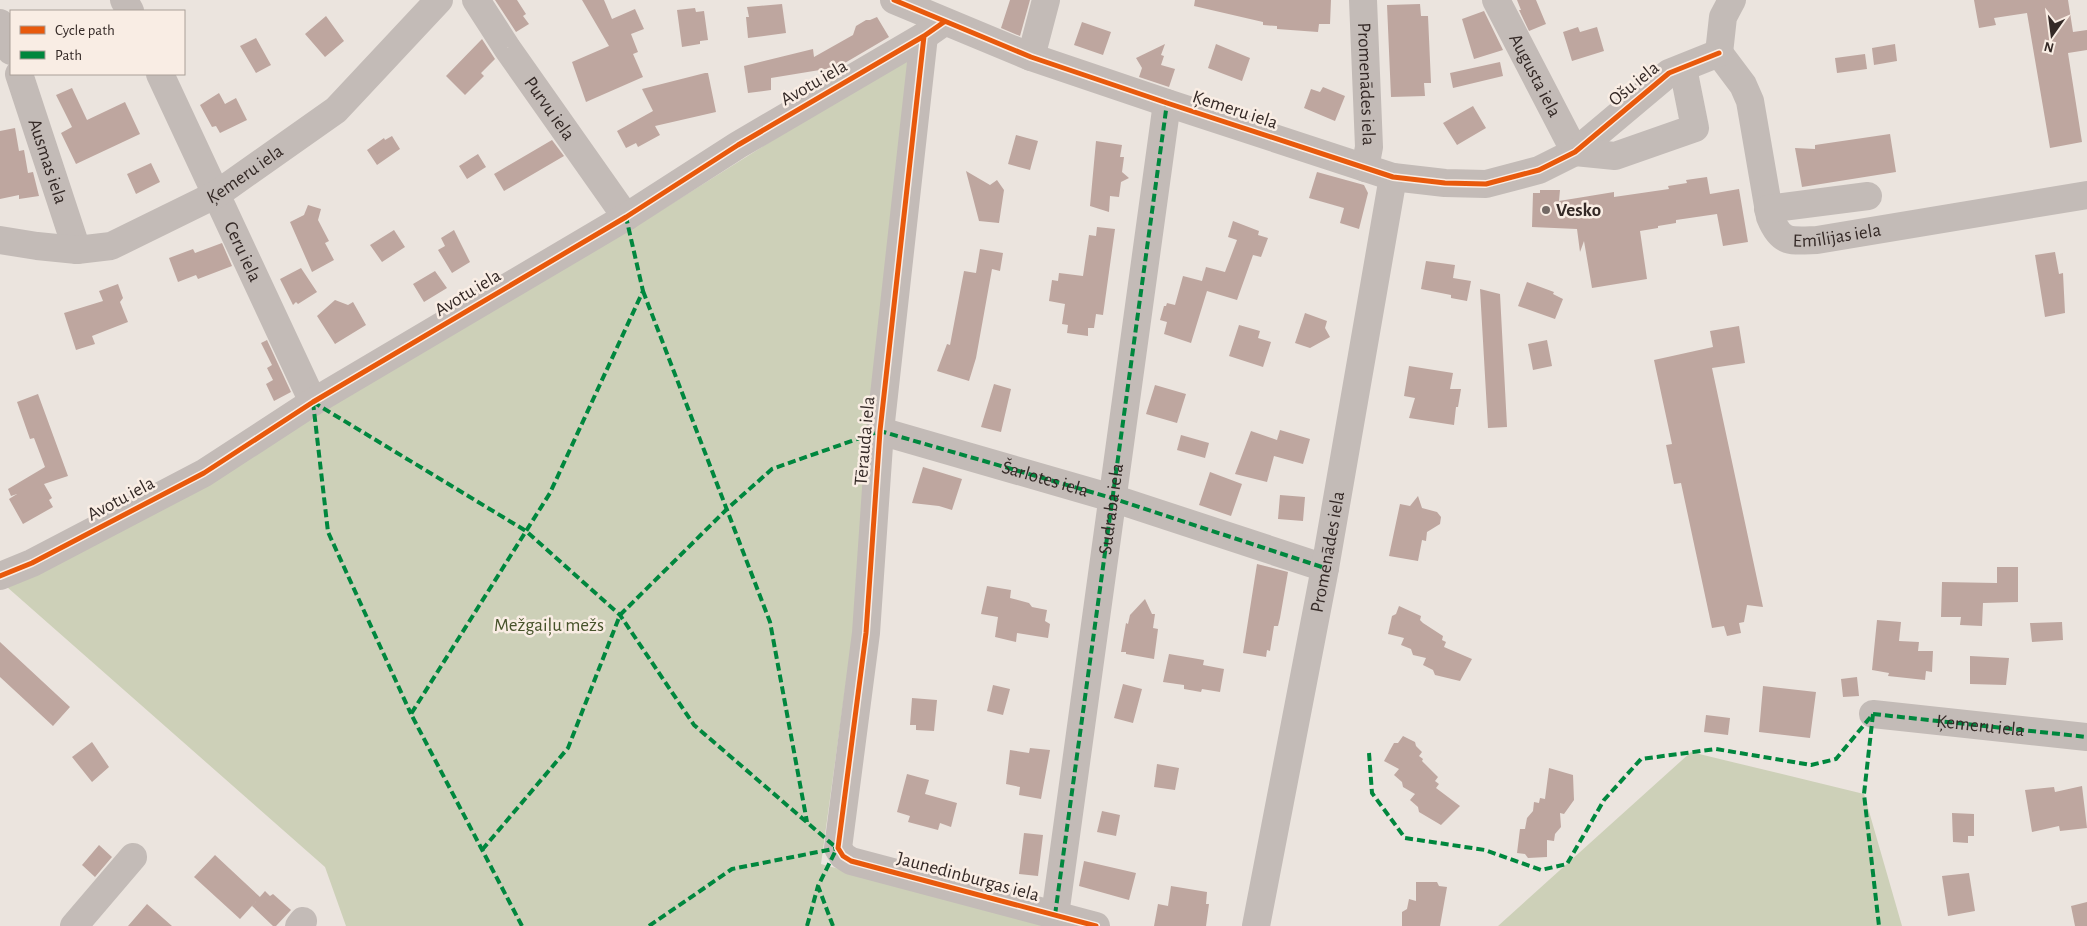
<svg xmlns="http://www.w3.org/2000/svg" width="2087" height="926" font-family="'Alegreya Sans',sans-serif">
  <rect width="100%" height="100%" fill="#ebe4de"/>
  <path fill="#cdd0b8" d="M913 52 853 632 821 864 1046 926H346L325 867 7 587 318 411 633 228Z
    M1691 752 1864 794 1902 926H1498Z"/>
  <path fill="#bea69f" d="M495 0H517L526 14 523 16 529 24 516 32Z
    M582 0H604L612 19 635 9 644 29 631 34 638 52 633 54 643 77 586 102 572 62 609 46Z
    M1010 0H1030L1020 36 1001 28Z
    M1195 0H1331L1330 24H1319L1318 32 1277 29V26L1263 25V22L1194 6Z
    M1517 0H1536L1546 24 1529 31 1519 10H1521Z
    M1974 0H2068L2073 32 2087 30V50L2068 53 2082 142 2050 148 2027 13 1994 18 1996 25 1979 28Z
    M782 4 786 33 748 38 746 17H749L747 7Z
    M1420 4 1421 16H1428L1431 83H1424L1425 96 1391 97 1387 5Z
    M695 8 696 12 704 11 708 40 700 41V44L682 47 677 10Z
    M1484 11 1503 50 1474 59 1462 19Z
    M326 16 344 41 325 57 305 34Z
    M877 17 889 37 838 67 771 78V90L748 93 744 66 813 49 814 57 853 35 856 26 866 20H870Z
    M1082 22 1111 32 1103 55 1074 45Z
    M1578 27 1580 32 1597 27 1604 51 1572 61 1563 32Z
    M256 38 271 65 256 73 240 46Z
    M482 39 495 59 481 73 484 76 465 95 446 76Z
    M1165 44 1161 55 1164 56 1161 65 1175 69 1169 87 1139 77 1142 68 1136 58Z
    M1216 44 1250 58 1242 81 1208 68Z
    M1895 44 1897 61 1874 65 1872 48Z
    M1865 54 1867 69 1837 73 1835 58Z
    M1500 62 1503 76 1453 88 1450 73Z
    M705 73H708L716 112 655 126 660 135 638 147 636 143 626 148 617 131 653 111 642 89Z
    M1323 87 1345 96 1335 121 1304 108 1311 89 1320 92Z
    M72 88 87 120 125 102 140 134 76 164 61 133 72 127 56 95Z
    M219 93 225 104 236 98 247 120 220 133 216 126 212 127 200 105Z
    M1473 106 1486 128 1457 145 1443 123Z
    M15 128 19 151 24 150 28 173 33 172 39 196 19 199V195L0 199V131Z
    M1890 134 1896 172 1802 187 1795 148 1815 149V145Z
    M1016 135 1038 141 1030 170 1008 164Z
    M392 136 400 149 377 165 367 150 384 138 385 140Z
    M552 140 564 156 504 191 494 174Z
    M1096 141 1122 145 1120 157H1124L1122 172 1129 178 1121 182 1119 197 1110 196 1109 212 1090 206Z
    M478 154 486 167 467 179 459 166Z
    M151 163 160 182 136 194 127 174Z
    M966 171 990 185 997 180 1004 190 999 223 979 221Z
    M1317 172 1364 185 1368 193 1359 229 1340 223 1344 208 1309 198Z
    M1707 177 1710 194 1739 189 1748 242 1723 246 1717 214 1676 220V223L1658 226V228L1640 231 1647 279 1592 288 1584 241 1580 252 1577 229 1532 227 1533 193H1540V190H1560L1559 201 1614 192V197L1669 189 1668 186 1687 183 1686 180Z
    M308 205 321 209 318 220 329 241 325 243 334 260 312 272 290 222 304 215Z
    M1233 221 1259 231 1258 235 1268 238 1261 257 1253 255 1237 300 1207 291 1191 343 1164 334 1167 322 1160 320 1164 306H1166L1167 303 1175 305 1183 276 1202 281 1206 267 1225 272 1237 240 1228 237Z
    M1097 227 1115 229 1103 315 1096 314 1094 328H1088V336L1067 333 1068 325 1062 324 1065 304 1049 301 1052 280 1058 281 1059 273 1083 276 1089 235 1096 236Z
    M394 230 405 247 382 262 370 245Z
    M454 230 470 262 452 273 438 250 445 246 441 238Z
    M222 243 232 266 198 279 196 275 178 282 169 258 193 249 195 253Z
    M980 249 1003 253 1000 271 992 269 976 358 969 381 937 371 947 344 950 345 964 271 976 273Z
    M2055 252 2059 274 2063 273 2065 313 2045 317 2035 255Z
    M1426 261 1455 265 1453 278 1471 281 1467 301 1451 298V295L1421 289Z
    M301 268 317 292 298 304 296 302 293 305 280 279Z
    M435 271 447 288 424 302 413 284Z
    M1527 282 1554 292 1553 294 1563 299 1555 319 1518 306Z
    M118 284 123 298 120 302 128 322 92 336 95 344 76 350 64 313 103 301 99 291Z
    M1480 289 1500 294 1507 427 1488 428Z
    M335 300 348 305 353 302 366 325 335 344 317 316Z
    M1305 313 1327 321 1325 328 1330 337 1310 348 1295 343Z
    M1239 325 1260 331 1258 338 1271 342 1263 367 1229 356Z
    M1739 326 1745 363 1712 368 1763 607 1747 605 1744 622 1739 623 1741 633 1727 636 1724 626 1712 628 1681 483 1674 484 1666 445 1672 444 1654 360 1713 347 1710 331Z
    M267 340 291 392 274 401 266 384 273 380 267 368 272 365 261 343Z
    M1547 340 1552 366 1533 370 1528 344Z
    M1409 366 1453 373 1450 389H1461L1458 407H1456L1454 425 1409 418 1415 398 1404 396Z
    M994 384 1011 389 1001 432 981 427Z
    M1155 385 1186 394 1177 423 1146 414Z
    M38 394 68 476 44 484 52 498 49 500 53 507 23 524 9 499 17 494 11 496 8 489 45 467 34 438 30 439 17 402Z
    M1280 430 1310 439 1303 464 1274 456 1267 482 1235 474 1251 431 1277 440Z
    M1181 435 1209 443 1205 458 1177 450Z
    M923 467 962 479 952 510 939 506 912 503Z
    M1210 472 1242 484 1231 516 1199 505Z
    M1280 495 1305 497 1303 521 1278 519Z
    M1418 496 1422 508 1437 512 1441 517 1440 524 1427 532 1426 541 1422 540 1418 561 1389 556 1400 504 1410 506Z
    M1257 564 1288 572 1280 618 1278 626H1274L1270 651 1267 650 1266 657 1243 653Z
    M1997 567H2018V602L1983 603 1982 626 1960 625 1961 617H1941L1942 582 1997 583Z
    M987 586 1011 590 1010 598 1029 603 1032 607 1047 610 1045 621 1050 624 1048 638 1017 633 1016 642 995 637 998 617 981 614Z
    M1145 599 1152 614H1155L1153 628 1158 629 1154 659 1126 654V652H1121L1126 623 1128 624 1130 615Z
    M1399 606 1421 616 1420 620 1423 623 1443 636 1442 640 1446 642 1444 647 1472 659 1460 681 1435 675 1433 670 1423 665 1426 658 1413 655 1411 649 1401 645 1404 638 1388 634 1392 616 1396 614Z
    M1877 620 1901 622 1899 641 1919 642 1918 651H1933L1932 672 1926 671 1925 680 1888 676 1889 673 1872 670Z
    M2062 622 2063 640 2032 642 2030 623Z
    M0 642 70 707 53 726 0 677Z
    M1169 654 1204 660 1203 665 1224 669 1220 692 1202 689 1201 692 1184 689V685L1163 682Z
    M1970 656 2009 658 2006 685 1970 684Z
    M1857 677 1859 696 1843 697 1841 679Z
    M1123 684 1142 689 1133 723 1114 718Z
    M993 685 1010 689 1003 715 987 711Z
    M1763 686 1816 692 1810 738 1759 732Z
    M912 698 937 700 934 731 916 730V725H910Z
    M1706 715 1730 718 1728 735 1704 732Z
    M1403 736 1415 742 1416 746 1422 752 1419 756 1423 759 1422 761 1438 777 1435 781 1439 784 1436 788 1460 806 1441 825 1419 812 1418 807 1410 800 1415 794 1403 787 1402 782 1394 775 1399 769 1384 761 1394 743H1398Z
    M92 742 109 767 92 782 72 757Z
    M1030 748 1050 750 1041 799 1019 795 1020 787 1006 784 1010 750 1029 753Z
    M1157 764 1179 768 1175 790 1154 787Z
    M1549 768 1573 775 1574 800 1564 814 1560 813 1561 827 1555 834 1554 841 1547 840V857L1528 858 1525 854 1517 853 1520 829H1525L1527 818 1533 811 1534 802 1539 803 1540 798 1545 799Z
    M907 774 929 780 925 794 957 803 951 827 940 823 938 830 908 822 910 816 897 812Z
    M2082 786 2087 828 2060 831 2059 826 2032 832 2025 790 2054 787 2055 792Z
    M1102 811 1120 815 1116 836 1097 832Z
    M1952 813 1974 814V836H1968V843L1953 842Z
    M1024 833 1043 835 1038 876 1019 874Z
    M99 845 112 857 95 877 82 865Z
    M215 855 260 897 240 919 194 877Z
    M1084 861 1136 873 1129 900 1079 886Z
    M1969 873 1975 911 1948 916 1942 876Z
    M1416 882H1437L1439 886 1447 887 1440 926H1402V912L1407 909 1409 899 1416 901Z
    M1171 886 1207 892 1206 904H1209L1206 926H1154L1158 904 1168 906Z
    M265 891 270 896 273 894 291 910 276 926H273L252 906Z
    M2087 902V926H2075L2071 906Z
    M147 904 172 926H128Z"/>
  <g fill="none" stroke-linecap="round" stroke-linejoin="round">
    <g stroke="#c3bbb7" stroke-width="28">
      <path d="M124 0 130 11"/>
      <path id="s1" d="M476 0 507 48 626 217"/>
      <path d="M894 0 1031 57 1167 103 1393 177 1445 183 1486 184 1539 170 1575 152 1669 73 1719 53"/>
      <path id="s2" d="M1363 0 1369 147 1365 168"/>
      <path id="s3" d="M1496 0 1575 152"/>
      <path d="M0 23 11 51"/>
      <path d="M924 36 880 431 866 633 838 848 843 856 851 861 1096 926"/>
      <path id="s4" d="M1719 53 1743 85 1750 101 1770 217C1781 244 1790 241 1817 240L2087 195"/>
      <path d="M1719 53 1723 17 1732 0"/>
      <path d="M1031 57 1046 0"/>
      <path id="s5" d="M19 74 77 250"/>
      <path id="s6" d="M160 74 313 402"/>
      <path d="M1575 152 1615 156 1695 128 1683 68"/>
      <path d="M1768 209 1868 196"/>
      <path id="s7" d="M0 240 37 246 77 250 111 246 217 194 336 110 439 0"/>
      <path id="s8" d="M880 431 1112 498 1325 568"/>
      <path d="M0 576 32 563 204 473 313 402 626 217 738 145 924 36 944 22"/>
      <path d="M1873 714 2087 737"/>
      <path id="s9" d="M1055 915 1167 103"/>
      <path d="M74 926 133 857"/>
      <path d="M299 926 303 921"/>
      <path id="s10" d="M1256 926 1325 568 1393 177"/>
    </g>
    <g stroke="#00873e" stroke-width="4" stroke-dasharray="8 4" stroke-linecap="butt">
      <path d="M643 291 770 622 807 822"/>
      <path d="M313 402 526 531 620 615 694 725 839 850"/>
      <path d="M313 402 328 532 411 714"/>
      <path id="s11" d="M1873 714 2087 737"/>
      <path d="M1873 714 1864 794 1879 926"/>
      <path d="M1369 753 1372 793 1405 838 1485 850 1541 870 1567 864 1604 800 1641 759 1716 749 1811 765 1836 759 1873 714"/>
      <path d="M482 850 568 748 620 615 727 509 772 469 880 431 1112 498 1325 568"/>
      <path d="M1055 915 1167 103"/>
      <path d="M522 926 411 714 550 493 643 291 626 217"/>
      <path d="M649 926 732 869 838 848"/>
      <path d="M807 926 818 886"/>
      <path d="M833 926 818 886 838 846"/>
    </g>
    <g stroke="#f9ede4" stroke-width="8">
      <path id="cycleway" d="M894 0 1031 57 1167 103 1393 177 1445 183 1486 184 1539 170 1575 152 1669 73 1719 53
        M924 36 880 431 866 633 838 848 843 856 851 861 1096 926
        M0 576 32 563 204 473 313 402 626 217 738 145 924 36 944 22"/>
    </g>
    <use href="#cycleway" stroke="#e8590c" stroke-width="5"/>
  </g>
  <circle fill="#746a66" stroke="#f9ede4" stroke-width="2" cx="1546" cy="210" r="5"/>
  <g text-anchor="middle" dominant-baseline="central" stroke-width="5" stroke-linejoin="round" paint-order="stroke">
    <g font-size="19" fill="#342926" stroke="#f9ede4">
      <text stroke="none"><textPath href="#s3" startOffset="85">Augusta iela</textPath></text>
      <text transform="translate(814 83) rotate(-30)">Avotu iela</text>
      <text stroke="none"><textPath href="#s2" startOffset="84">Promenādes iela</textPath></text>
      <text transform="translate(1634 84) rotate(-39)">Ošu iela</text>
      <text stroke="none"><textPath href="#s1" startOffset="131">Purvu iela</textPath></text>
      <text transform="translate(1235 110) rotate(18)">Ķemeru iela</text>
      <text stroke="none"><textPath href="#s5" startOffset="92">Ausmas iela</textPath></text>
      <text stroke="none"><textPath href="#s7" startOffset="264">Ķemeru iela</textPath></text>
      <text stroke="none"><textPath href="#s4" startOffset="254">Emīlijas iela</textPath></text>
      <text stroke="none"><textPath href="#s6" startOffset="196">Ceru iela</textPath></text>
      <text transform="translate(468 293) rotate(-31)">Avotu iela</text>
      <text transform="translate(865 441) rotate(-85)">Tērauda iela</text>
      <text stroke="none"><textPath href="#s8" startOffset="172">Šarlotes iela</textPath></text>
      <text transform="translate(121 499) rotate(-28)">Avotu iela</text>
      <text stroke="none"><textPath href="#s9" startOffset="410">Sudraba iela</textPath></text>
      <text stroke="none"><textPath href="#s10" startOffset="381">Promenādes iela</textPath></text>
      <text stroke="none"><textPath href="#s11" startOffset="108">Ķemeru iela</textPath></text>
      <text transform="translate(968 877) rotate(15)">Jaunedinburgas iela</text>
    </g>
    <g font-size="19" font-weight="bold" fill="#342926" stroke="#f9ede4" text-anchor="start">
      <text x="1556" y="210">Vesko</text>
    </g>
    <g font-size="19" fill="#46522a" stroke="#f9ede4">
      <text x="549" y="625">Mežgaiļu mežs</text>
    </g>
  </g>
  <rect x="10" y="10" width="175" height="65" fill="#f9ede4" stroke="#aa9f98"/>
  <rect x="20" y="26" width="25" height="8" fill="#e8590c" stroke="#aa9f98"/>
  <text x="55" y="35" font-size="15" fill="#342926">Cycle path</text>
  <rect x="20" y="51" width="25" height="8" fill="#00873e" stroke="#aa9f98"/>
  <text x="55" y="60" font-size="15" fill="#342926">Path</text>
  <g transform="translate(2052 35) rotate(194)" stroke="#f9ede4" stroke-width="4" paint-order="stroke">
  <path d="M0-4L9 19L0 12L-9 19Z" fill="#342926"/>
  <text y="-8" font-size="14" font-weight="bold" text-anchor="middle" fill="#342926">N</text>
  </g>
</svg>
